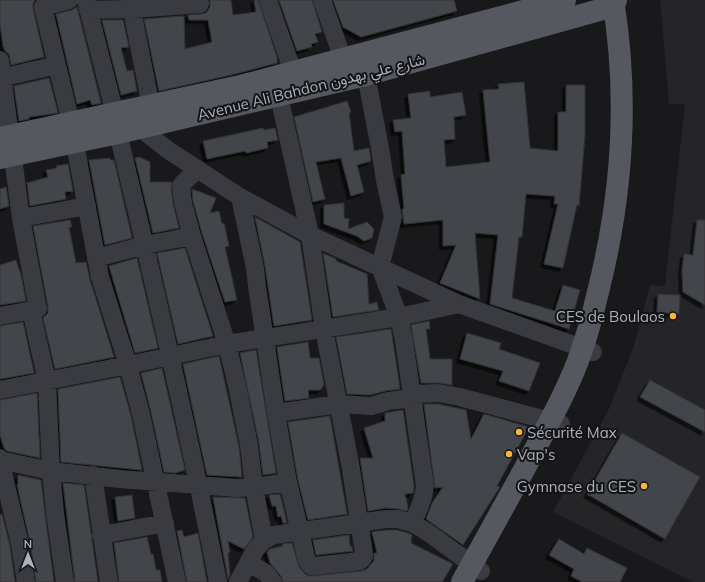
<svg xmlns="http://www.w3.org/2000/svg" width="705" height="582" font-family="Mulish,Vazirmatn,sans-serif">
  <defs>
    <filter id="shadow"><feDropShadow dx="-3.5" dy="3.5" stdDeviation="0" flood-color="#0009"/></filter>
  </defs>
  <rect width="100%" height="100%" fill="#19191b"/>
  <path fill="#252528" d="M660 0H705V582H693L553 512 609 409 634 346 650 285 665 286 685 104H669Z"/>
  <path fill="#434448" stroke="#333337" filter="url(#shadow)" d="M0 0H35L33 4V9L44 57 11 65 9 54 5 51 3 46 0 24Z
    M210 0H231L233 15 256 12 254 0H258L277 57V63L231 75 159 91 144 19 184 16 185 49 212 42 208 20H189L188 15 201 14 206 13 210 7Z
    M279 0H312L322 32 315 34 318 42 311 44 312 47 297 51Z
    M333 0H454L457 11 361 37 343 27Z
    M77 7 101 103 92 105 90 100 77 104 56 14 72 10Z
    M102 20H123L129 47 121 48 127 71 133 70 137 91 121 95Z
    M49 78 58 113 29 117V119L19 121 14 86Z
    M524 82 530 148 558 151V112H566V85H585V136L579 206 577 205 563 268 544 264 558 204H554L555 196 526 194 522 237H519L512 298 555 311 563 285 580 290 569 329 490 304 498 235 475 233 480 299 440 283 456 245 443 246V220L404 224 402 209H404L401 175 405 174 402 131 395 132 393 120 411 118 408 94 430 91V97L462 92 466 115 454 117 455 139 444 140 446 167 490 162 483 90 499 89 498 84Z
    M347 101 351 112 349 113 354 151 369 148 371 161 357 165 364 192 351 196 341 158 316 162 325 199 313 202 294 117Z
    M263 128 264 130 275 128 278 140 267 142 268 148 246 153 245 151 207 159 203 141Z
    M139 157 150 162V182H172L171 187 173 204 179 228 153 233 135 158Z
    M110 158V160H114L132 238 105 245 89 160Z
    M68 164 73 191 65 192 66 199 30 206 27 183 48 177 46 170 57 168 56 166Z
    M6 187 9 206 0 209V189Z
    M192 189 216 198 210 213 219 211 222 224 224 223 229 246 225 247 237 300 225 302 202 233 193 201Z
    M344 203V218L349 219 348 229 367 222 374 229 372 238 364 241 357 236 324 224V205Z
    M255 217 300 242 312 320 274 326 265 266Z
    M70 220 72 227H69L76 263 86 262 90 280 114 357 55 369 43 318 48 313V307L33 226Z
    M697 220H705V305L683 292 682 271 684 254 693 255Z
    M185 248 213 336 178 344 157 253Z
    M323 253 336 259V261L367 274 369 304 377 302 379 310 333 317Z
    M137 258 158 348 135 353 109 266Z
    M16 260 21 275 26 301 0 305V265Z
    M658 294 680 295 679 314 657 312Z
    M429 321 430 329H426L430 359H452V385L439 383H421L411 325Z
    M23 322 34 373 0 379V326Z
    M391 329 400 389 385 391 370 395 347 394 336 337Z
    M467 333 501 343 499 349 540 363 529 391 499 381 503 371 460 359Z
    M308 342 310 358H319L324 385 320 390H308L309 398 285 401 277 347Z
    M256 350 276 473 263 475 259 443 240 353Z
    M219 356 239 447 242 477 207 475 183 364Z
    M162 368 185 470 175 473 164 472 151 412 141 373Z
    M120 377 131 416 142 470 61 462 58 389Z
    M650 380 705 410V432L640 397Z
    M37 393 40 458 7 451 4 448 0 435V400Z
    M424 404H438L466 410 471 439 484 414 529 427 497 486 500 487 463 545 426 519 432 503 443 487 435 488Z
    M403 410 414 486 413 493 405 494 408 507 407 511 398 509 386 508 368 511 360 458H373L364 428 385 421V413Z
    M330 416 347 514 308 520 298 480 288 422Z
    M622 433 700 477 665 539 587 494Z
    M18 475 41 480 45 514 54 582H36L30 542 17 485H18Z
    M63 483 84 485 98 582H75Z
    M280 494 287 523H283L281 516 278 517 276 506H272L269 495Z
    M132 495 135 518 118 521 115 497Z
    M213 497 245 498 253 537 244 549 228 541 230 552 228 553 230 575 228 579Z
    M2 514 10 546 15 582H0V515Z
    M182 530 184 537 198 533 207 582H187L177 531Z
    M387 530H397L408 533 412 535 411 543 453 564 442 582H283L281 576 270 563 267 552 270 549 283 546 282 544 292 543 299 567 306 575 311 576 361 571 367 569 371 564 374 561V553H377L372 532Z
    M349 535 350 546 352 547 353 551 316 555 313 540Z
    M147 537 151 554H153L156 570H160L162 582H119L114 543Z
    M559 539 584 554 587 548 627 568 620 582H582L571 576 574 569 549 555Z"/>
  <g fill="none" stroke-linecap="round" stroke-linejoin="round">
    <path stroke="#3a3b40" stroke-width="18" d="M69 0 43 7 71 123 100 277 128 365 141 414 177 582
      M86 0 115 114
      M130 0 151 106
      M268 0 293 72
      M322 0 343 59
      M88 10 132 9 200 4 199 0
      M0 60 21 218 38 309 0 316
      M366 75 380 148 385 180 393 217 380 267 399 317 404 340 425 486C423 501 419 511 412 523
      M0 78 57 65
      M140 128 168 150 240 197 310 235 459 304 593 352
      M118 133C154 282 189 432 218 582
      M198 169 184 182 181 186 183 203 192 236 227 344 237 385 249 445 254 487 264 540
      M240 197 255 268 257 286 276 413 288 482 307 561 311 566H314L360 561 364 557V553L351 469 324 329 310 235 279 96
      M21 218 87 206
      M96 258 145 245 192 236
      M31 310 47 381 51 471 55 513 65 582
      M0 390 128 365 227 344 399 317 459 304
      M276 413 339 404 371 406 388 401 405 399 413 394 439 393 460 397 561 424
      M0 458V460L51 471 120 479 237 488 254 487 288 482
      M0 460 20 544 26 582
      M93 475 109 582
      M101 535 165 523
      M249 563 266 573 273 582
      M238 582 255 550 264 540 274 535 386 519H398L412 523 426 531 481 571"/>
    <path stroke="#55585f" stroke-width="22" d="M0 138 240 86 565 0
      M0 158 118 133 366 75 614 6 616 0
      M462 582C483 544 504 506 525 468 540 439 557 410 570 380 583 352 591 322 598 292 622 197 629 97 613 0"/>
  </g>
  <g fill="#f9b633" stroke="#141416" stroke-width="1.5">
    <circle cx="673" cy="316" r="4"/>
    <circle cx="519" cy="432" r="4"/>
    <circle cx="509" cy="454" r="4"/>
    <circle cx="644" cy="486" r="4"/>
  </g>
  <g text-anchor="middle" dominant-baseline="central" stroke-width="4" stroke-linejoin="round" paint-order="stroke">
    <g font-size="15" fill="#abb0bb" stroke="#141416">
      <text transform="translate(311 87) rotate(-14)">Avenue Ali Bahdon شارع علي بهدون</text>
    </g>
    <g font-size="15" fill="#abb0bb" stroke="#141416" text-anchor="end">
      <text x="665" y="316">CES de Boulaos</text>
      <text x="527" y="432" text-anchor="start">Sécurité Max</text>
      <text x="517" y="454" text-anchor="start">Vap's</text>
      <text x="636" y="486">Gymnase du CES</text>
    </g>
  </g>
  <g transform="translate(28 554)" stroke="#141416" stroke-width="3" paint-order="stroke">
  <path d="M0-3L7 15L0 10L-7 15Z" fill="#abb0bb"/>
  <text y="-6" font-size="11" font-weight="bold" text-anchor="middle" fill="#abb0bb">N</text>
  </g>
</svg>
